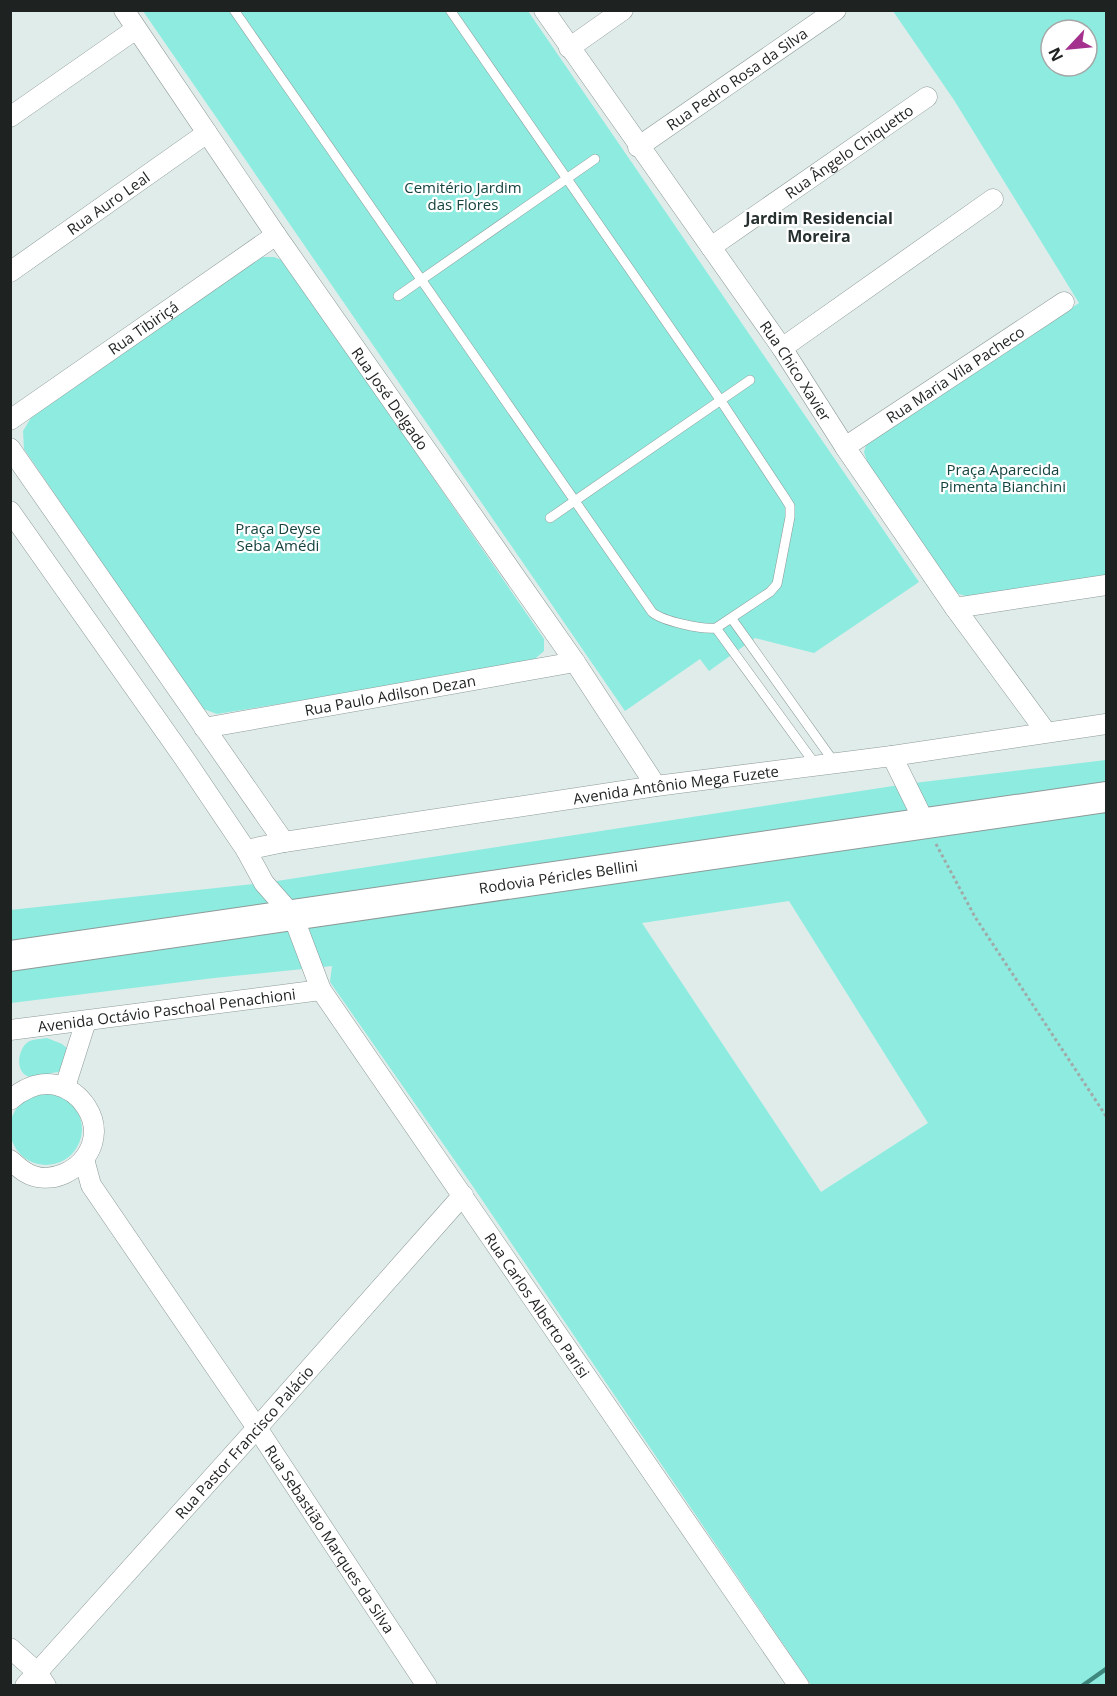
<svg xmlns="http://www.w3.org/2000/svg" width="1117" height="1696" font-family="'Open Sans',sans-serif">
  <rect width="100%" height="100%" fill="#dfecea"/>
  <path fill="#8debe0" fill-rule="evenodd" d="M143 11H528L919 582 814 653 755 638 709 671 700 659 625 711Z
    M893 11H1106V575L969 597 959 594 951 586 868 464 864 452 867 442 1079 303 954 100ZM1051 30H1087V66H1051Z
    M260 257H274L284 261 544 639V651L529 664 217 714 201 708 24 449 23 431 32 416Z
    M1106 760V1685H811L474 1188 330 982 332 966 214 978 11 1003 10 910 264 883 906 784ZM789 901 928 1123 821 1192 642 923Z
    M47 1038 62 1044 68 1049 61 1072C51 1071 36 1080 27 1076 15 1070 18 1049 28 1042 33 1039 41 1039 47 1038Z
    M10 1129a36 36 0 1 1 72 0a36 36 0 1 1-72 0Z"/>
  <g fill="none" stroke-linecap="round" stroke-linejoin="round">
    <path stroke="#3e8880" stroke-width="4.5" d="M1082 1686 1106 1669"/>
    <g stroke="#8e9a98" stroke-width="10">
      <path id="lane" d="M234 10 652 612C662 621 703 630 716 628L770 592 777 584 790 517V506L785 498 721 401 450 10
        M398 296 595 159
        M550 518 750 380
        M732 619 834 762
        M716 628 815 764"/>
    </g>
    <g stroke="#8e9a98" stroke-width="21">
      <g id="street">
        <path id="s1" d="M124 10 276 235 575 662 656 786"/>
        <path id="s2" d="M544 10 782 348 845 447 955 608 1046 732"/>
        <path d="M569 48 623 10"/>
        <path d="M10 117 136 29"/>
        <path id="s3" d="M638 147 836 10"/>
        <path id="s4" d="M711 247 927 97"/>
        <path id="s5" d="M10 272 207 133"/>
        <path d="M782 348 993 199"/>
        <path id="s6" d="M10 420 276 235"/>
        <path id="s7" d="M845 447 1064 302"/>
        <path d="M10 448 284 842"/>
        <path id="s8" d="M10 511 184 758 246 850 264 883 293 916 321 990 799 1686"/>
        <path d="M955 608 1106 585"/>
        <path id="s9" d="M204 728 575 662"/>
        <path d="M892 756 925 823"/>
        <path id="s10" d="M246 850 284 842 656 786 892 756 1106 724"/>
        <path id="s11" d="M10 1030 321 990"/>
        <path d="M65 1087 86 1021"/>
        <path d="M10 1100C23 1089 38 1081 56 1085 81 1091 100 1118 92 1144 83 1171 49 1187 25 1172 20 1169 15 1164 10 1160"/>
        <path id="s12" d="M84 1159 91 1185 257 1428 427 1686"/>
        <path d="M10 1648 37 1672 46 1686"/>
        <path id="s13" d="M25 1686 257 1428 463 1195"/>
      </g>
    </g>
    <g stroke="#8e9a98" stroke-width="32">
      <g id="primary">
        <path id="s14" d="M10 956 1106 797"/>
      </g>
    </g>
    <path stroke="#a0aaa8" stroke-width="3" stroke-dasharray="3 3" stroke-linecap="butt" d="M936 844 975 917 1106 1116"/>
    <use href="#lane" stroke="#fff" stroke-width="9"/>
    <use href="#street" stroke="#fff" stroke-width="20"/>
    <use href="#primary" stroke="#fff" stroke-width="30"/>
  </g>
  <g text-anchor="middle" dominant-baseline="central" stroke-width="4.5" stroke-linejoin="round" paint-order="stroke">
    <g font-size="15" fill="#1e2221" stroke="#fff">
      <text stroke="none"><textPath href="#s3" startOffset="120">Rua Pedro Rosa da Silva</textPath></text>
      <text stroke="none"><textPath href="#s4" startOffset="168">Rua Ângelo Chiquetto</textPath></text>
      <text stroke="none"><textPath href="#s5" startOffset="120">Rua Auro Leal</textPath></text>
      <text stroke="none"><textPath href="#s6" startOffset="162">Rua Tibiriçá</textPath></text>
      <text stroke="none"><textPath href="#s2" startOffset="440">Rua Chico Xavier</textPath></text>
      <text stroke="none"><textPath href="#s7" startOffset="132">Rua Maria Vila Pacheco</textPath></text>
      <text stroke="none"><textPath href="#s1" startOffset="471">Rua José Delgado</textPath></text>
      <text stroke="none"><textPath href="#s9" startOffset="189">Rua Paulo Adilson Dezan</textPath></text>
      <text stroke="none"><textPath href="#s10" startOffset="435">Avenida Antônio Mega Fuzete</textPath></text>
      <text stroke="none"><textPath href="#s14" startOffset="554">Rodovia Péricles Bellini</textPath></text>
      <text stroke="none"><textPath href="#s11" startOffset="158">Avenida Octávio Paschoal Penachioni</textPath></text>
      <text stroke="none"><textPath href="#s8" startOffset="956">Rua Carlos Alberto Parisi</textPath></text>
      <text stroke="none"><textPath href="#s13" startOffset="328">Rua Pastor Francisco Palácio</textPath></text>
      <text stroke="none"><textPath href="#s12" startOffset="454">Rua Sebastião Marques da Silva</textPath></text>
    </g>
    <g font-size="15" fill="#154440" stroke="#fff">
      <text x="463" y="187">Cemitério Jardim<tspan x="463" dy="17">das Flores</tspan></text>
      <text x="1003" y="469">Praça Aparecida<tspan x="1003" dy="17">Pimenta Bianchini</tspan></text>
      <text x="278" y="528">Praça Deyse<tspan x="278" dy="17">Seba Amédi</tspan></text>
    </g>
    <g font-size="16" font-weight="bold" fill="#26302e" stroke="#fff">
      <text x="819" y="218">Jardim Residencial<tspan x="819" dy="18">Moreira</tspan></text>
    </g>
  </g>
  <rect width="1117" height="1696" fill="none" stroke="#1e2221" stroke-width="24"/>
  <g transform="translate(1069 48) rotate(244)"><circle r="28" fill="#ffffff" stroke="#a5a7a6" stroke-width="1.5"/>
  <path d="M0-4.5L10 22L0 15L-10 22Z" fill="#a3318d"/>
  <text y="-9" font-size="16" font-weight="bold" text-anchor="middle" fill="#1e2221">N</text>
  </g>
</svg>
